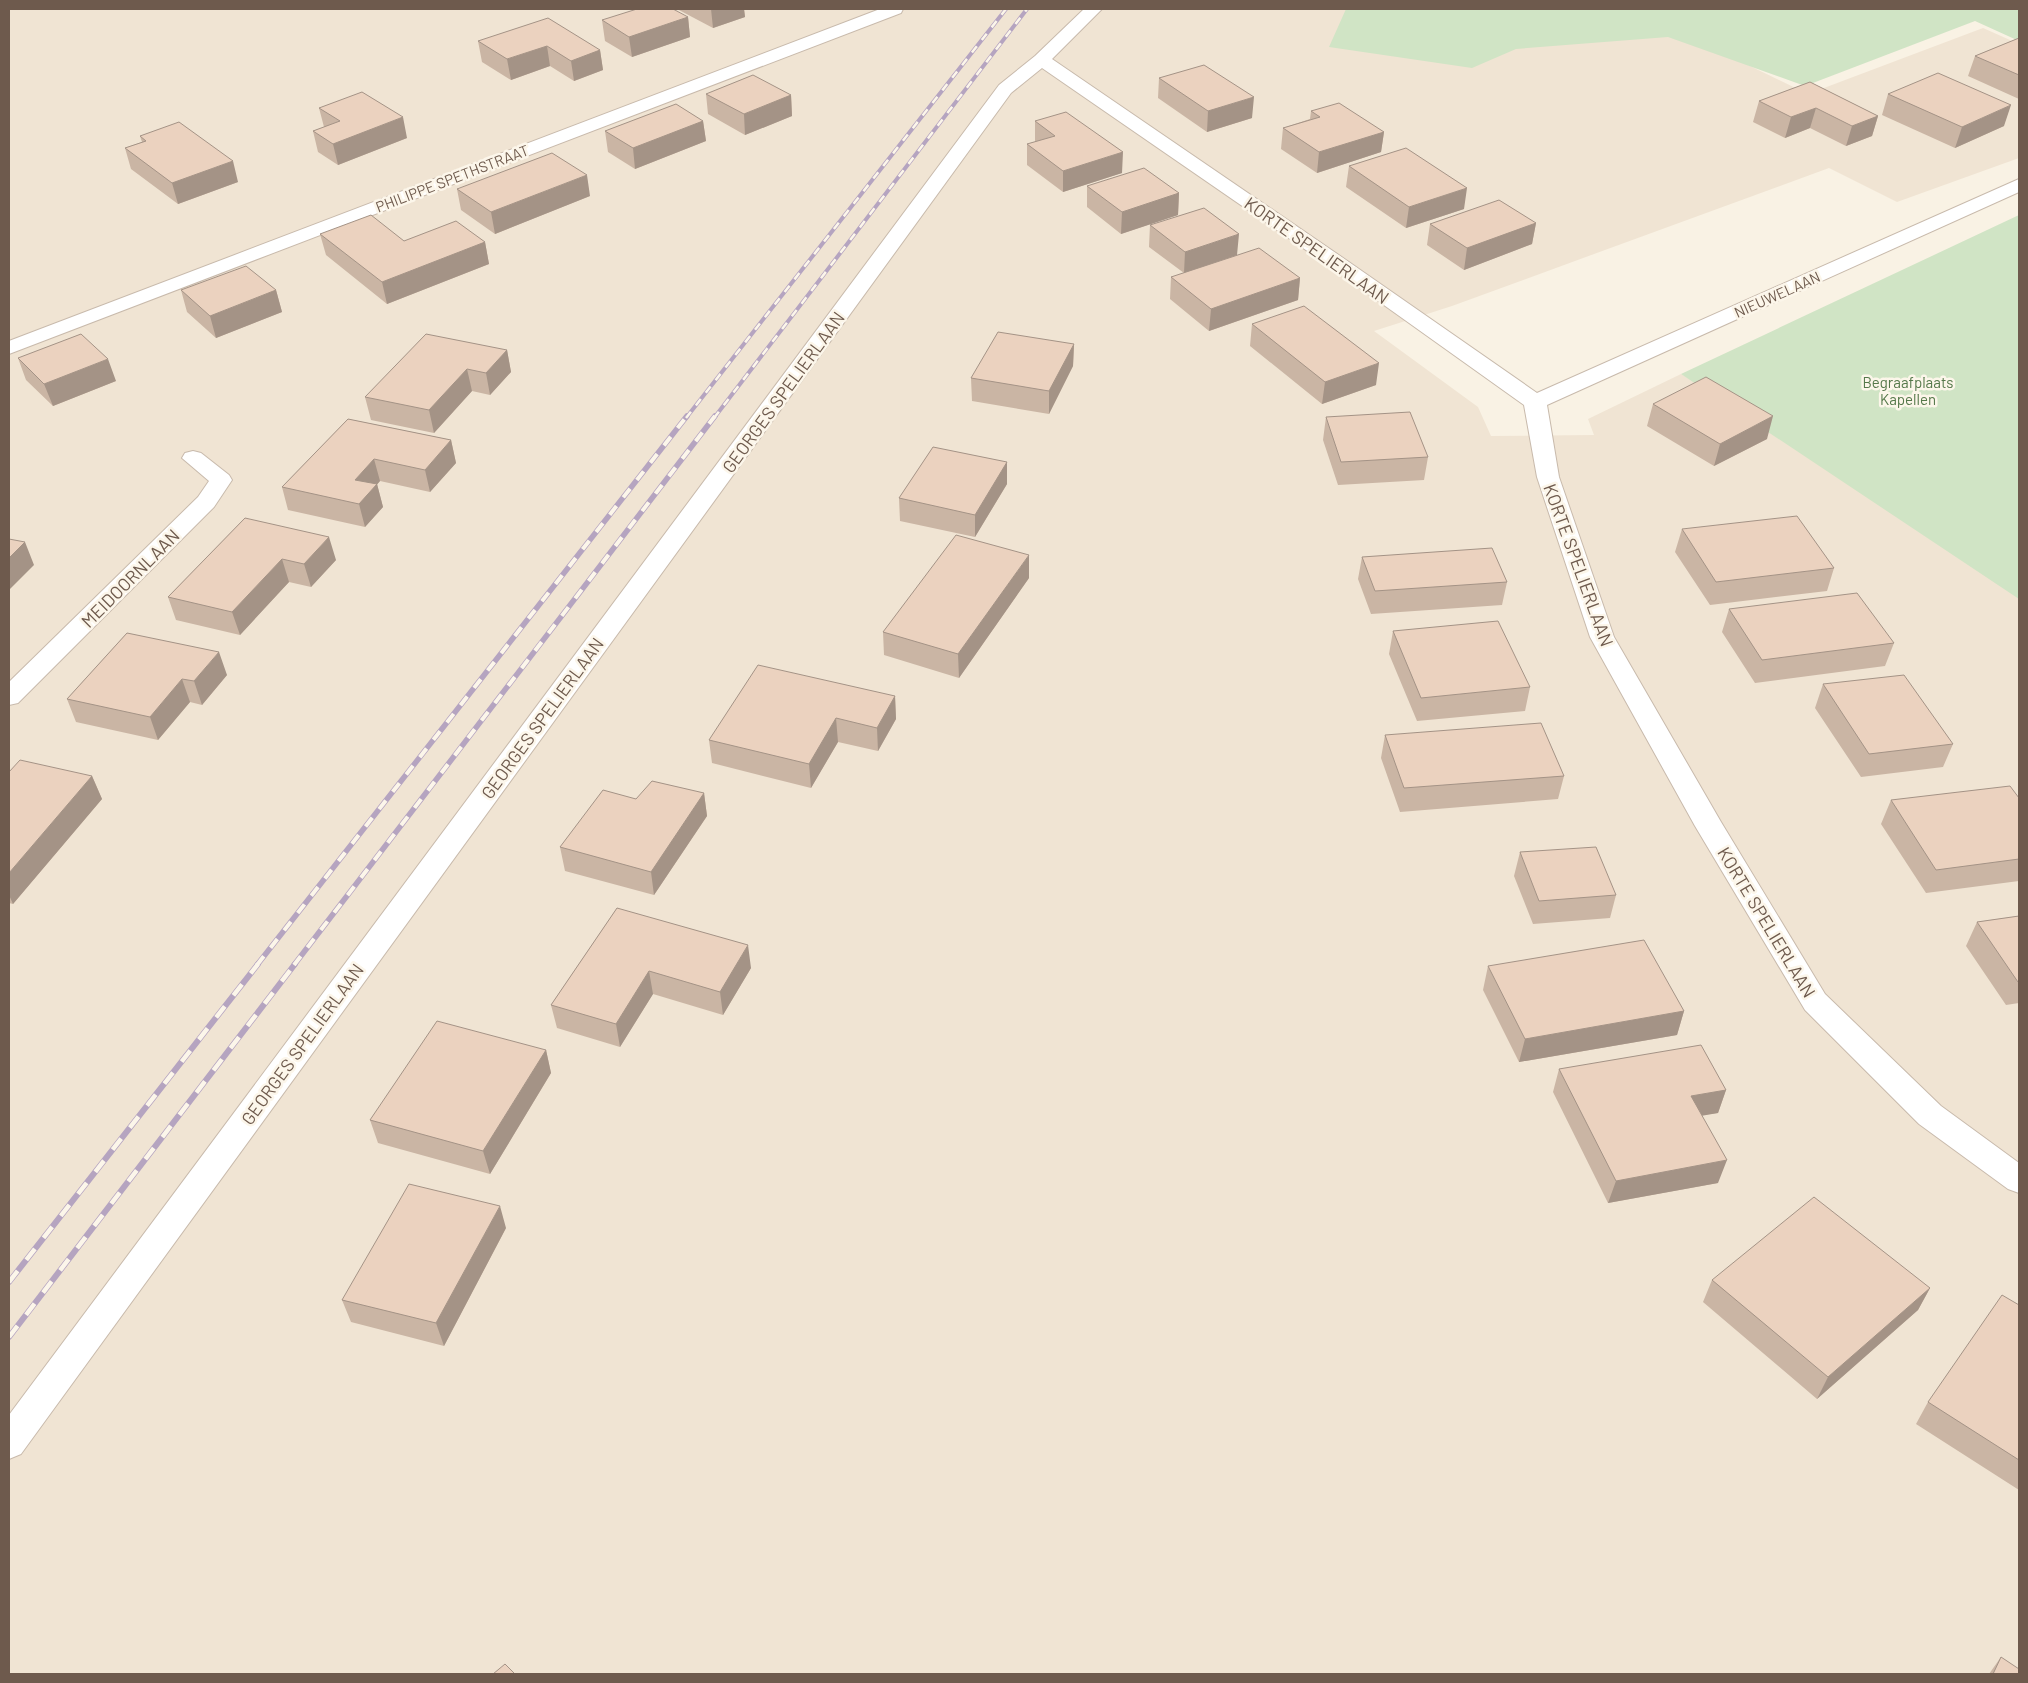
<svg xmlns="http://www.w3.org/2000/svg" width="2028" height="1683" font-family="Barlow,sans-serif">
  <rect width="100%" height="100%" fill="#f9f2e4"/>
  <path fill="#f0e4d3" d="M9 9H1632L1808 94 1983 28 2019 44V158L1897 202 1829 168 1452 306 1374 331 1478 407 1491 436 1594 435 1588 419 1681 374 2019 573V1674H9Z"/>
  <path fill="#d0e4c5" d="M1346 9H2019V41L1975 21 1805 86 1668 37 1516 49 1472 68 1329 47Z
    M2019 215V599L1681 374Z"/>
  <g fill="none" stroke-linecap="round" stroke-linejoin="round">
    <g stroke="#c8baac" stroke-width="2">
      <path id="street" d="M880 9H903L901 13 9 354V341Z
        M1084 9H1102L1052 59 1346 260 1537 393 2019 179V192L1547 405 1559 477 1614 637 1721 822 1825 994 1941 1106 2019 1163V1193L2008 1189 1919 1124 1805 1010 1695 826 1590 637 1537 477 1524 405 1332 268 1042 68 1011 93 21 1454 9 1459V1415L999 85 1035 56Z
        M193 451 201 453 229 475 232 480 214 507 18 703 9 705V682L198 497 209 481 182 458 185 453Z"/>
    </g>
    <use href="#street" fill="#fff" fill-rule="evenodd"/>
    <g stroke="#b5a4c0" stroke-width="4">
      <path id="rail-far2" d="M686 418 1006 9
        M714 418 1027 9"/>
    </g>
    <g stroke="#b5a4c0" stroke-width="5.5">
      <path id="rail-far1" d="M257 965 687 416
        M294 965 715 416"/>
    </g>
    <g stroke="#b5a4c0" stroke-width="6">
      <path id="rail" d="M9 1282 258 964
        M9 1337 295 964"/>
    </g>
    <use href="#rail-far2" stroke="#fcf6ea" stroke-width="2.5" stroke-dasharray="8" stroke-linecap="butt"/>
    <use href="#rail-far1" stroke="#fcf6ea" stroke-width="4" stroke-dasharray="11" stroke-linecap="butt"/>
    <use href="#rail" stroke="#fcf6ea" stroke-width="4.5" stroke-dasharray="14" stroke-linecap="butt"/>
  </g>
  <path fill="#cab5a4" d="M677 9H744L745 17 713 28Z
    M688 17 690 37 632 57 605 41 602 20Z
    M2019 38V99L1968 76 1975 56Z
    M478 41 600 50 603 70 574 81 550 66 511 80 482 62Z
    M1159 78 1252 118 1207 132 1158 98Z
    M1810 82 1878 116 1872 136 1846 146 1810 128 1785 138 1753 122 1759 101Z
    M706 94 791 95 792 116 745 135 708 114Z
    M1888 94 2004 126 1955 148 1882 115Z
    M319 108 407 138 338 165 318 152 313 131 324 127Z
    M1311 111 1384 132 1381 152 1317 173 1281 149 1283 128 1310 119Z
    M703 121 706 141 635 169 608 152 605 131Z
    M1035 121 1122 173 1063 192 1027 165V144L1035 142Z
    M140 136 238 182 178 204 131 169 125 148 142 142Z
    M1349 166 1464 209 1406 228 1346 187Z
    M1087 186 1179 193 1178 215 1121 234 1087 207Z
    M457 189 590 196 495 234 461 210Z
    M1536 223 1532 244 1464 270 1427 245 1430 224Z
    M1150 225 1300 278 1298 300 1209 331 1170 299 1171 277 1184 273 1149 247Z
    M320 234 404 241 485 242 489 264 387 304 326 255Z
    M181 290H276L282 312 216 338 187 312Z
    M1252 324 1376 385 1322 404 1250 346Z
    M1074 344 1073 366 1049 414 972 401 971 378Z
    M507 350 511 372 490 395 472 391 434 433 371 420 365 397Z
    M18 358 116 381 53 406 26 380Z
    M1653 404 1767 439 1714 466 1647 426Z
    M1326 417 1428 457 1424 480 1338 485 1323 440Z
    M348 419 451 440 456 463 430 492 380 481 377 484 383 507 365 527 288 510 282 487Z
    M1007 462V484L975 537 900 521 899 498Z
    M245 518 336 560 311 587 289 582 240 635 176 620 168 597Z
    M1682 529 1834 568 1827 591 1710 605 1675 552Z
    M1362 557 1507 582 1502 605 1371 614 1358 579Z
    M1029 578 959 678 884 655 883 632Z
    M1729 609 1894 643 1885 666 1755 683 1722 632Z
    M1393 631 1530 687 1525 711 1417 721 1389 654Z
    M127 633 227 675 202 705 190 702 158 740 76 722 67 699Z
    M1823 684 1953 744 1943 767 1861 777 1815 708Z
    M895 696 896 719 878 751 838 742 811 788 712 763 709 740Z
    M1385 735 1564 776 1558 799 1400 812 1381 758Z
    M9 772 92 776 102 799 13 904 9 903Z
    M704 793 707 816 654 895 565 871 560 847 636 799Z
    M2019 798V881L1926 893 1881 824 1891 800Z
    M1520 852 1616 895 1610 918 1533 924 1514 876Z
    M617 908 751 968 723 1015 653 994 620 1047 557 1028 551 1005Z
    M2019 916V1003L2006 1005 1966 946 1977 922Z
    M1488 966 1684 1011 1677 1035 1519 1062 1483 990Z
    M546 1050 551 1073 490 1174 378 1143 370 1120Z
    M1559 1069 1726 1090 1718 1113 1702 1115 1718 1183 1608 1203 1553 1092Z
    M506 1228 444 1346 351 1322 342 1300Z
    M1712 1280 1930 1288 1918 1310 1817 1399 1703 1302Z
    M2019 1305V1490L1916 1424 1928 1402Z
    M2001 1657 2019 1674H1989Z"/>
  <path fill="#a49386" d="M711 9H744L745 17 713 28Z
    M688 17 690 37 632 57 629 37Z
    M547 46 550 66 511 80 507 59Z
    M600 50 603 70 574 81 571 61Z
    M791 95 792 116 745 135 744 114Z
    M1254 97 1252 118 1207 132 1208 111Z
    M2011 105 2004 126 1955 148 1962 127Z
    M1816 108 1810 128 1785 138 1791 117Z
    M1878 116 1872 136 1846 146 1852 126Z
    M403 117 407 138 338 165 333 144Z
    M703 121 706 141 635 169 633 148Z
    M1384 132 1381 152 1317 173 1319 152Z
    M1123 152 1122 173 1063 192V171Z
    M233 161 238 182 178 204 172 183Z
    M587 175 590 196 495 234 491 212Z
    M1467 188 1464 209 1406 228 1409 207Z
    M1179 193 1178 215 1121 234 1122 212Z
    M1536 223 1532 244 1464 270 1467 248Z
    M1239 234 1237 255 1184 273 1185 252Z
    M485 242 489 264 387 304 382 282Z
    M1300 278 1298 300 1209 331 1211 309Z
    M276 290 282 312 216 338 210 316Z
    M1074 344 1073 366 1049 414V391Z
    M507 350 511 372 490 395 486 373Z
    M108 359 116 381 53 406 44 384Z
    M1379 363 1376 385 1322 404 1325 382Z
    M467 369 472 391 434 433 429 410Z
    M1773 416 1767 439 1714 466 1720 444Z
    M451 440 456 463 430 492 425 470Z
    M374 459 380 481 375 487 377 484 383 507 365 527 359 504 355 480Z
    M1007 462V484L975 537V515Z
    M329 537 336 560 311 587 304 564Z
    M25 542 34 565 9 590V558Z
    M1029 555V578L959 678 958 654Z
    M282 559 289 582 240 635 232 612Z
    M219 652 227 675 202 705 194 681Z
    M182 679 190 702 158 740 150 717Z
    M895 696 896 719 878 751 877 728Z
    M836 718 838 742 811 788 809 764Z
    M92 776 102 799 13 904 9 895V873Z
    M704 793 707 816 654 895 651 872Z
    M748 945 751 968 723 1015 720 992Z
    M649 971 653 994 620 1047 616 1024Z
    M1684 1011 1677 1035 1519 1062 1525 1039Z
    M546 1050 551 1073 490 1174 483 1151Z
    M1726 1090 1718 1113 1683 1119 1691 1096Z
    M1727 1160 1718 1183 1608 1203 1616 1181Z
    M500 1206 506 1228 444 1346 436 1323Z
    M1930 1288 1918 1310 1817 1399 1828 1377Z"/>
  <path fill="#ebd2bf" stroke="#a49386" d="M637 9H673L688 17 629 37 602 20Z
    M548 18 600 50 571 61 547 46 507 59 478 41Z
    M2019 38V75L1975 56Z
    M1204 65 1254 97 1208 111 1159 78Z
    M1938 73 2011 105 1962 127 1888 94Z
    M753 75 791 95 744 114 706 94Z
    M1810 82 1878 116 1852 126 1816 108 1791 117 1759 101Z
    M362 92 403 117 333 144 313 131 340 121 319 108Z
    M1339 103 1384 132 1319 152 1283 128 1320 117 1311 111Z
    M676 104 703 121 633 148 605 131Z
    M1066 112 1123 152 1063 171 1027 144 1055 136 1035 121Z
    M179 122 233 161 172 183 125 148 146 141 140 136Z
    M1406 148 1467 188 1409 207 1349 166Z
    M552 153 587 175 491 212 457 189Z
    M1144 168 1179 193 1122 212 1087 186Z
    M1499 200 1536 223 1467 248 1430 224Z
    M1204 208 1239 234 1185 252 1150 225Z
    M371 215 404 241 456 221 485 242 382 282 320 234Z
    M1259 248 1300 278 1211 309 1171 277Z
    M246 266 276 290 210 316 181 290Z
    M1304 306 1379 363 1325 382 1252 324Z
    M998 332 1074 344 1049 391 971 378Z
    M81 334 108 359 44 384 18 358Z
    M426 334 507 350 486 373 467 369 429 410 365 397Z
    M1706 377 1773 416 1720 444 1653 404Z
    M1410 412 1428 457 1341 462 1326 417Z
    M348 419 451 440 425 470 374 459 355 480 377 484 359 504 282 487Z
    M933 447 1007 462 975 515 899 498Z
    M1797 516 1834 568 1716 582 1682 529Z
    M245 518 329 537 304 564 282 559 232 612 168 597Z
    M956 535 1029 555 958 654 883 632Z
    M9 539 25 542 9 558Z
    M1492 548 1507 582 1375 591 1362 557Z
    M1857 593 1894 643 1762 660 1729 609Z
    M1498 621 1530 687 1421 698 1393 631Z
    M127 633 219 652 194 681 182 679 150 717 67 699Z
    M758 665 895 696 877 728 836 718 809 764 709 740Z
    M1904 675 1953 744 1869 754 1823 684Z
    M1541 723 1564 776 1404 788 1385 735Z
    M20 760 92 776 9 873V772Z
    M652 781 704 793 651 872 560 847 603 790 636 799Z
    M2010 786 2019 798V859L1936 870 1891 800Z
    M1596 847 1616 895 1539 901 1520 852Z
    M617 908 748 945 720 992 649 971 616 1024 551 1005Z
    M2019 916V982H2018L1977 922Z
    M1644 940 1684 1011 1525 1039 1488 966Z
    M437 1021 546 1050 483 1151 370 1120Z
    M1701 1045 1726 1090 1691 1096 1727 1160 1616 1181 1559 1069Z
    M409 1184 500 1206 436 1323 342 1300Z
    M1814 1197 1930 1288 1828 1377 1712 1280Z
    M2002 1295 2019 1305V1460L1928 1402Z
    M2001 1657 2019 1669V1674H1993Z
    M505 1664 515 1674H493Z"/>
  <g text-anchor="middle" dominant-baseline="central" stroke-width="5" stroke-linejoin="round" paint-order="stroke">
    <g font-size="15" fill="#6e5a4d" stroke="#fcf6ea">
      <text transform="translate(452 178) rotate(-21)">PHILIPPE SPETHSTRAAT</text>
      <text transform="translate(1777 294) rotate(-24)">NIEUWELAAN</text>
    </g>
    <g font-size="15" fill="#55784a" stroke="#fcf6ea">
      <text x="1908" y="382">Begraafplaats<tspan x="1908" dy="17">Kapellen</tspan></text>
    </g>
    <g font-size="18" fill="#6e5a4d" stroke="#fcf6ea">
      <text transform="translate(1317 250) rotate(35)">KORTE SPELIERLAAN</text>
      <text transform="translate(783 392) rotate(-54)">GEORGES SPELIERLAAN</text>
      <text transform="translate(1579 565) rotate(70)">KORTE SPELIERLAAN</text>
      <text transform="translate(130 578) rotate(-45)">MEIDOORNLAAN</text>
      <text transform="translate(542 718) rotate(-54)">GEORGES SPELIERLAAN</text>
      <text transform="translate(1767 922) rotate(59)">KORTE SPELIERLAAN</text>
      <text transform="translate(302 1044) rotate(-54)">GEORGES SPELIERLAAN</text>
    </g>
  </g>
  <rect width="2028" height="1683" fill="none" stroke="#6e5a4d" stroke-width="20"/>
</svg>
